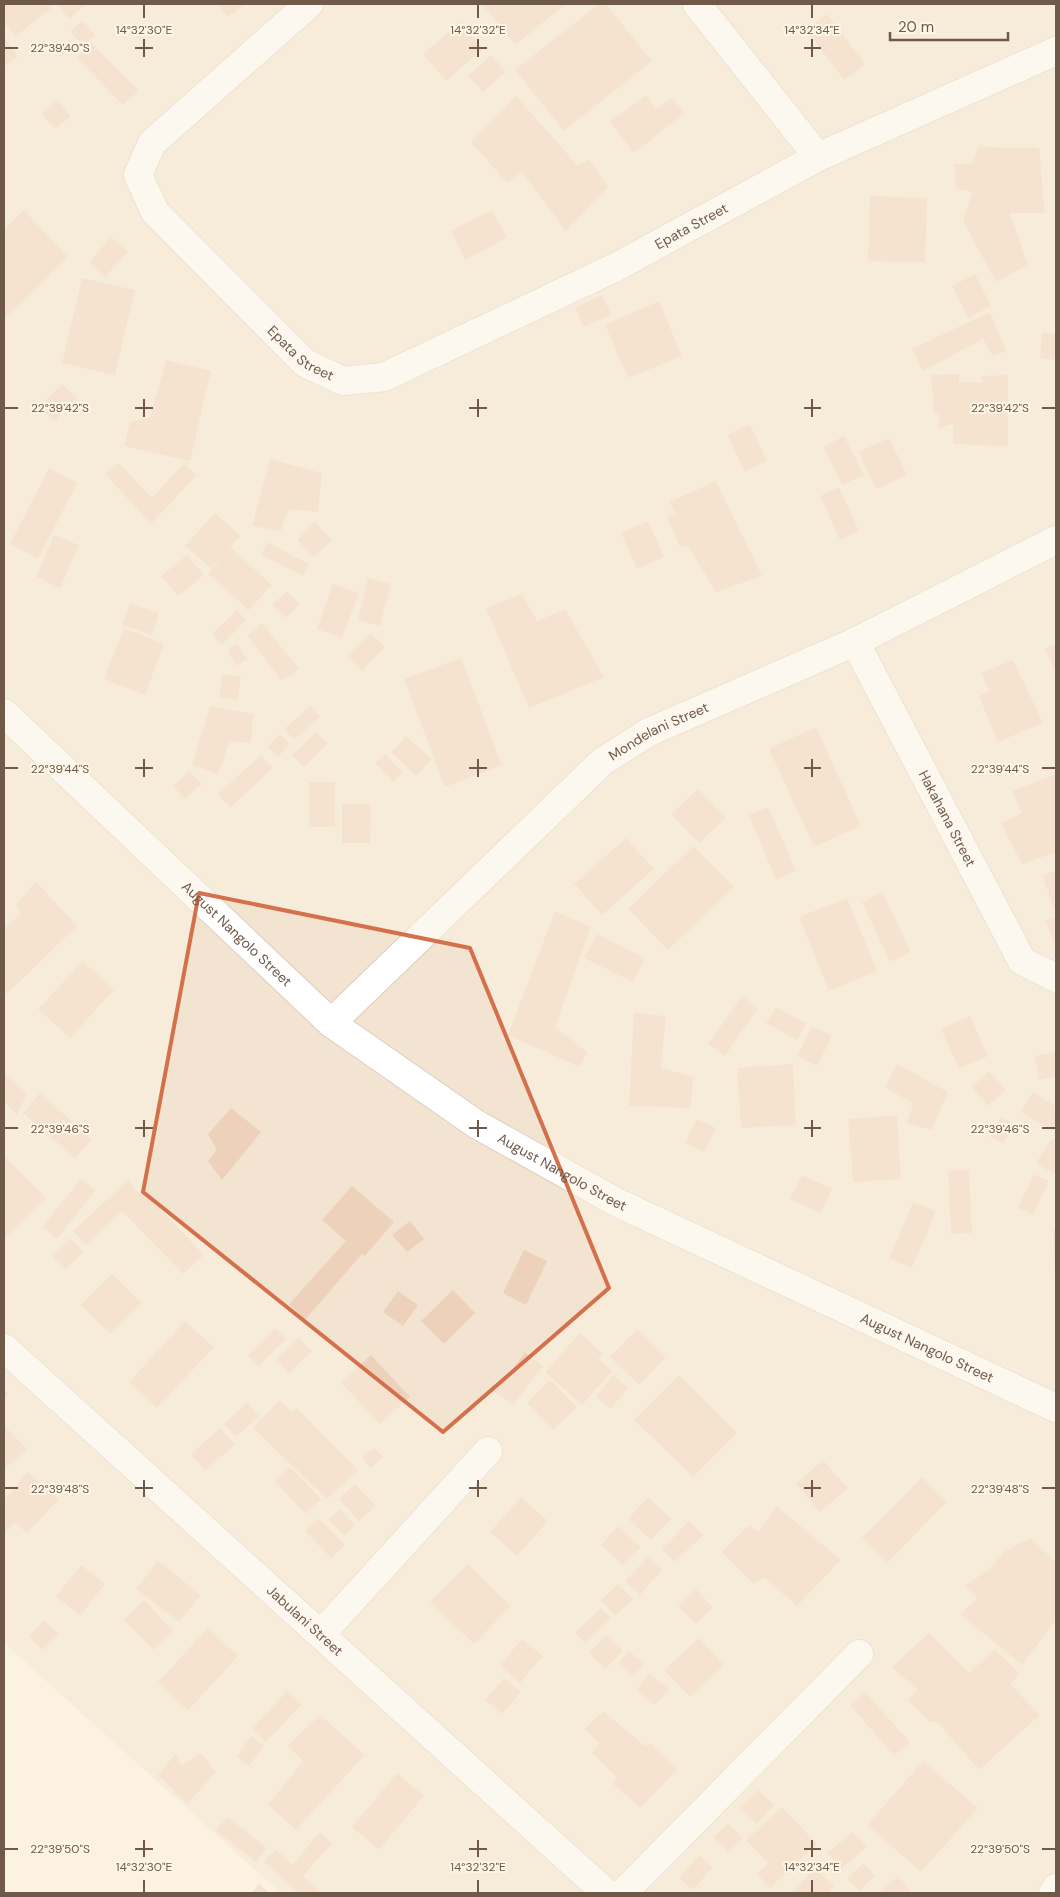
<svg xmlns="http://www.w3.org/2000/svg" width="1060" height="1897" font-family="'DM Sans',sans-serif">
  <rect width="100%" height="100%" fill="#fbf2e1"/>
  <path fill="#f2e4d0" d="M4 4H1056V1893H281L4 1643Z"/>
  <path fill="#eed1ba" d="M4 4H48L52 8 16 36 4 23Z
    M56 4H83L84 6 69 19Z
    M217 4H245L228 17Z
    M482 4H566L515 45Z
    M599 4H606L652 61 564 131 515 70Z
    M827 14 865 64 844 80 806 29Z
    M83 21 95 35 83 46 70 31Z
    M460 22 483 49 446 81 423 54Z
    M4 37 18 57 4 67Z
    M92 43 139 91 123 105 76 57Z
    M491 55 506 72 483 92 468 76Z
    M646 95 656 109 672 98 685 113 634 153 610 122Z
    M516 96 578 166 589 159 608 187 566 231 522 172 507 183 471 142Z
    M57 100 71 116 55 129 42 114Z
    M978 147 1039 148 1045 213H1010L1028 265 996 282 963 221 972 192 956 189 954 164H972Z
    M870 196 927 198 925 262 868 261Z
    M24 210 68 257 5 319 4 229Z
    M492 210 507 238 465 260 451 231Z
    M111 237 128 252 105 277 89 262Z
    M975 274 991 306 968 318 952 286Z
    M82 278 135 290 115 375 62 363Z
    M602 295 611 314 584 327 575 308Z
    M659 301 682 356 628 378 605 325Z
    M990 312 1006 351 993 356 983 339 923 371 912 349Z
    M1042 333 1056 334V360L1040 358Z
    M166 360 211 371 190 461 124 446 130 422 150 418Z
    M959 374V382H983L981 376 1008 375V446L953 444V424L939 428V414L934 413 931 375Z
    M62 384 77 398 55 421 39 407Z
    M750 424 767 461 745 472 727 435Z
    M844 436 864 475 842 485 823 447Z
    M889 438 907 475 876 489 858 452Z
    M270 459 322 473 318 512 288 509 281 531 252 526Z
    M119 463 152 498 184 463 197 475 151 524 105 474Z
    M49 468 77 483 38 559 10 544Z
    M716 481 762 576 716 592 688 546 680 547 667 517 676 514 669 502Z
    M839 487 859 531 840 540 820 496Z
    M215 513 241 536 230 547 272 585 249 610 208 574 226 553 211 568 185 546Z
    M648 521 664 557 637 569 621 533Z
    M315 522 332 540 314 557 297 540Z
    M54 535 79 545 60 588 36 577Z
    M267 542 309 564 303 576 261 555Z
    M187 555 204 575 178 596 161 576Z
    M368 578 391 584 380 626 358 620Z
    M333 584 359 593 342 638 317 629Z
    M287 591 300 605 285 618 272 605Z
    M522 594 537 621 565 609 604 677 529 708 486 608Z
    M130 603 159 613 152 635 122 625Z
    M237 610 246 620 222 645 212 634Z
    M262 623 299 669 282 681 247 636Z
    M124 628 164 644 145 695 104 679Z
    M371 633 385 647 362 671 347 656Z
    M238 644 247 659 236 666 227 650Z
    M1056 644V673L1045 649Z
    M461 658 502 765 445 787 404 679Z
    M1013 660 1043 723 998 742 979 696 990 691 981 673Z
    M222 674 241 677 238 700 219 697Z
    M210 706 253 714 251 743 230 741 218 774 192 765Z
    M310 706 320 717 294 740 284 729Z
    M816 727 861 826 814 847 769 749Z
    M316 732 328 743 304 767 292 755Z
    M280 734 290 744 278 757 267 747Z
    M406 736 432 759 416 776 391 752Z
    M385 754 403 773 393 782 375 763Z
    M261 755 273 768 230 808 218 794Z
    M189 771 202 784 185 799 173 786Z
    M1056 774V857L1054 853 1022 864 1001 823 1022 813 1012 791Z
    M309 782H335V827H309Z
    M698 789 726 818 699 843 671 814Z
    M342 804H371L370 843H342Z
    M768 807 796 871 776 880 749 815Z
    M626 838 654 869 602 915 574 884Z
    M693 846 734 887 668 950 628 909Z
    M1056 870V914L1042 876Z
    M36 881 77 926 7 994 4 991V926L6 927 21 913 16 905Z
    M882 892 911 952 890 962 862 902Z
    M847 898 877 971 829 991 799 917Z
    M555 911 591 927 555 1027 587 1052 580 1067 508 1035Z
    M1056 917V947L1045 920Z
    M597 934 645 958 633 982 584 958Z
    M83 961 114 990 70 1038 38 1009Z
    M742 996 758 1008 725 1056 708 1044Z
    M776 1007 806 1023 797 1040 766 1023Z
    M634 1013 666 1016 661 1068 693 1077 691 1108 629 1106Z
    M970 1016 988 1056 959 1069 941 1029Z
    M812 1026 832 1036 817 1066 797 1056Z
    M1055 1052 1056 1076 1039 1080 1034 1056Z
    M793 1064 796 1125 741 1128 737 1068Z
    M897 1064 948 1092 932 1130 907 1123 913 1104 885 1087Z
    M4 1071 27 1094 17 1115 4 1102Z
    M989 1071 1006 1090 988 1106 971 1087Z
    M1033 1092 1056 1106V1126L1053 1131 1021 1112Z
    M40 1093 92 1139 75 1158 23 1113Z
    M231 1108 261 1132 222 1180 208 1161 217 1150 208 1134Z
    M897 1115 901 1179 853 1182 848 1119Z
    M1001 1117 1014 1123 1004 1143 990 1137Z
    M697 1119 716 1128 704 1152 685 1143Z
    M1052 1138 1056 1140V1171L1054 1174 1036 1163Z
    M4 1155 46 1198 4 1239Z
    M969 1170 972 1233 951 1234 948 1171Z
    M1034 1174 1049 1181 1033 1215 1018 1208Z
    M802 1175 832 1189 821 1213 790 1199Z
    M81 1179 96 1190 57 1239 42 1227Z
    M128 1180 139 1193 142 1190 204 1255 183 1274 122 1211 86 1245 73 1231Z
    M352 1186 394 1222 365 1256 362 1254 305 1320 289 1304 346 1241 322 1220Z
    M913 1202 936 1211 912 1268 889 1259Z
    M410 1221 424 1239 407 1252 392 1235Z
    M1053 1229H1056V1279H1055Z
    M70 1238 84 1252 65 1269 52 1256Z
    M524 1250 547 1261 526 1305 503 1293Z
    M112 1274 142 1303 110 1334 81 1305Z
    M453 1290 475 1313 444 1344 421 1321Z
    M398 1291 418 1305 403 1326 383 1312Z
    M185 1321 214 1347 157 1408 129 1382Z
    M275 1328 286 1339 259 1366 248 1355Z
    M637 1329 666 1357 639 1385 610 1357Z
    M580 1333 603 1354 598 1359 612 1371 582 1405 545 1372Z
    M299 1338 312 1351 289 1373 276 1359Z
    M525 1353 543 1366 513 1405 495 1392Z
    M371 1355 410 1397 380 1424 341 1383Z
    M613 1375 628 1388 611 1409 596 1397Z
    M679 1375 737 1433 693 1477 634 1420Z
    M550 1380 577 1407 553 1430 527 1403Z
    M4 1389 9 1395 4 1399Z
    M280 1400 291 1412 297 1408 358 1470 327 1499 253 1428Z
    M247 1403 259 1416 236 1437 224 1424Z
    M4 1425 27 1449 4 1470Z
    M220 1428 235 1445 205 1470 191 1454Z
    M374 1448 383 1457 371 1468 362 1458Z
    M823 1460 848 1488 820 1512 796 1484Z
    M290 1467 321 1499 306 1514 275 1482Z
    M27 1472 59 1499 27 1533 15 1523 4 1534V1500Z
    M922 1477 947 1502 887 1563 862 1538Z
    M355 1484 376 1506 359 1521 339 1499Z
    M521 1497 548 1521 517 1556 490 1532Z
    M648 1497 671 1519 651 1540 628 1519Z
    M777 1506 841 1560 797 1606 765 1578 753 1583 722 1552 749 1525 758 1532Z
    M339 1509 355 1525 345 1536 329 1520Z
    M318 1518 345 1545 331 1558 305 1531Z
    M689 1521 703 1535 675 1562 662 1549Z
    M618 1526 641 1547 623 1565 601 1545Z
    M1030 1538 1056 1562V1620L1022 1665 960 1614 977 1598 965 1586 989 1569 1004 1552Z
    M648 1557 662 1570 640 1595 625 1581Z
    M158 1561 201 1595 179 1622 136 1589Z
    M468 1564 511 1606 474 1644 430 1602Z
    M81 1565 105 1584 80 1616 56 1596Z
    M618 1584 633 1599 615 1616 601 1600Z
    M696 1589 713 1608 696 1624 678 1606Z
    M144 1600 173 1631 153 1650 124 1620Z
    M601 1608 611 1618 585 1643 575 1633Z
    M44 1620 59 1634 43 1650 29 1637Z
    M208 1628 238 1656 188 1711 158 1682Z
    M929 1633 969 1673 995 1649 1019 1673 1011 1685 1040 1715 979 1770 938 1723 928 1721 907 1699 918 1690 892 1667Z
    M606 1635 623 1651 605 1669 589 1653Z
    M699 1638 724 1665 690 1697 664 1670Z
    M522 1639 543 1656 520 1683 500 1665Z
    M628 1651 645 1663 634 1676 618 1664Z
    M650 1674 669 1689 655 1705 636 1690Z
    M504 1678 521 1692 502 1714 485 1700Z
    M287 1691 302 1704 266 1742 252 1728Z
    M865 1692 910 1742 894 1756 850 1705Z
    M603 1711 645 1746 651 1743 677 1770 640 1808 613 1784 616 1777 592 1753 599 1744 585 1729Z
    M320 1715 365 1755 296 1830 268 1805 303 1761 287 1746Z
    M251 1736 264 1746 249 1766 237 1756Z
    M176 1753 181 1766 201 1753 216 1772 187 1804 158 1775Z
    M923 1761 978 1808 921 1872 867 1825Z
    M397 1773 424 1796 379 1850 352 1827Z
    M758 1790 774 1805 757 1824 740 1808Z
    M782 1807 817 1844 770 1888 757 1874 768 1863 746 1840Z
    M227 1817 267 1848 256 1862 216 1831Z
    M728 1823 743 1838 728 1852 714 1837Z
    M320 1832 332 1843 303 1876 321 1893H298L264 1862 276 1849 292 1865Z
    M853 1832 867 1847 841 1869 827 1853Z
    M699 1855 713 1867 693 1890 679 1878Z
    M864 1863 875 1876 859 1891 847 1878Z
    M815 1868 834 1886 828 1893H791Z
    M898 1876 910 1890 907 1893H879Z
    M259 1884 270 1893H252Z"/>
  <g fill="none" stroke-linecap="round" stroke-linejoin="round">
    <g stroke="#decebd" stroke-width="30">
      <g id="street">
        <path id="s1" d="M309 4 152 143 138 175 155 212 305 363 343 381 384 377 616 267 818 157 1056 51"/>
        <path d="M697 4 818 157"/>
        <path id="s2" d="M855 642 1022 961 1056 978"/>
        <path id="s3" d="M4 713 331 1023 476 1124 616 1202 1056 1408"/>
        <path id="s4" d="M331 1023 603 761 649 732 855 642 1056 540"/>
        <path id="s5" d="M4 1348 606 1893"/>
        <path d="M321 1634 488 1451"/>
        <path d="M623 1893 859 1654"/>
        <path d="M1053 1893 1056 1888"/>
      </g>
    </g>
    <use href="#street" stroke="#fff" stroke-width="28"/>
  </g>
  <path d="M0 0H1060V1897H0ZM199 893 470 948 609 1288 443 1432 143 1192Z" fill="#fbf2e1" fill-opacity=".55" fill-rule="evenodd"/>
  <path fill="none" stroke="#d4704b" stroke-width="4" stroke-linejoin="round" d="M199 893 470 948 609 1288 443 1432 143 1192Z"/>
  <path fill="none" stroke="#705949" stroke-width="2" d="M144 5V18M478 5V18M812 5V18M144 39V57M478 39V57M812 39V57M5 48H18M135 48H153M469 48H487M804 48H821M144 399V417M478 399V417M812 399V417M5 408H18M135 408H153M469 408H487M804 408H821M1042 408H1055M144 759V777M478 759V777M812 759V777M5 768H18M135 768H153M469 768H487M804 768H821M1042 768H1055M144 1120V1137M478 1120V1137M812 1120V1137M5 1128H18M135 1128H153M469 1128H487M804 1128H821M1042 1128H1055M144 1480V1497M478 1480V1497M812 1480V1497M5 1488H18M135 1488H153M469 1488H487M804 1488H821M1042 1488H1055M144 1840V1857M478 1840V1857M812 1840V1857M5 1849H18M135 1849H153M469 1849H487M804 1849H821M1042 1849H1055M144 1880V1892M478 1880V1892M812 1880V1892"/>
  <g text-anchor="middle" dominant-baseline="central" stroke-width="4" stroke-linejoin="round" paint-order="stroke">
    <g font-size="14" fill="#705949" stroke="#fef6e6">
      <text stroke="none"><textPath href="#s1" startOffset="924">Epata Street</textPath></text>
      <text stroke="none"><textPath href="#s1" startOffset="489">Epata Street</textPath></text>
      <text stroke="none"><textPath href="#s4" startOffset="441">Mondelani Street</textPath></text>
      <text stroke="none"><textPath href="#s2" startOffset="199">Hakahana Street</textPath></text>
      <text stroke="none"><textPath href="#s3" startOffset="321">August Nangolo Street</textPath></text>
      <text stroke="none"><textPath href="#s3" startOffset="726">August Nangolo Street</textPath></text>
      <text stroke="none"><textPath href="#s3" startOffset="1131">August Nangolo Street</textPath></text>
      <text stroke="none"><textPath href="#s5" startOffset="406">Jabulani Street</textPath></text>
    </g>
  </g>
  <g font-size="12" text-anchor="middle" fill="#705949" stroke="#fef6e6" stroke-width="4" stroke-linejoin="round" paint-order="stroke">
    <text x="144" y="34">14°32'30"E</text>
    <text x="478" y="34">14°32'32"E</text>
    <text x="812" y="34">14°32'34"E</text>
    <text x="60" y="52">22°39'40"S</text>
    <text x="60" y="412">22°39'42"S</text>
    <text x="1000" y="412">22°39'42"S</text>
    <text x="60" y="773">22°39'44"S</text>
    <text x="1000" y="773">22°39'44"S</text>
    <text x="60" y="1133">22°39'46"S</text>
    <text x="1000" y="1133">22°39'46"S</text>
    <text x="60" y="1493">22°39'48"S</text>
    <text x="1000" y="1493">22°39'48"S</text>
    <text x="60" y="1853">22°39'50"S</text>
    <text x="1000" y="1853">22°39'50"S</text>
    <text x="144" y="1871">14°32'30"E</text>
    <text x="478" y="1871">14°32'32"E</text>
    <text x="812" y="1871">14°32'34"E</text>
  </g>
  <rect width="1060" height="1897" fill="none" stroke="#705949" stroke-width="10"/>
  <path d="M890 32v8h118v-8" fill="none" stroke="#705949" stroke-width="2.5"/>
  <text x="898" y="32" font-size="15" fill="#705949" stroke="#fef6e6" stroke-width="4" paint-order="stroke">20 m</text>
</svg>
